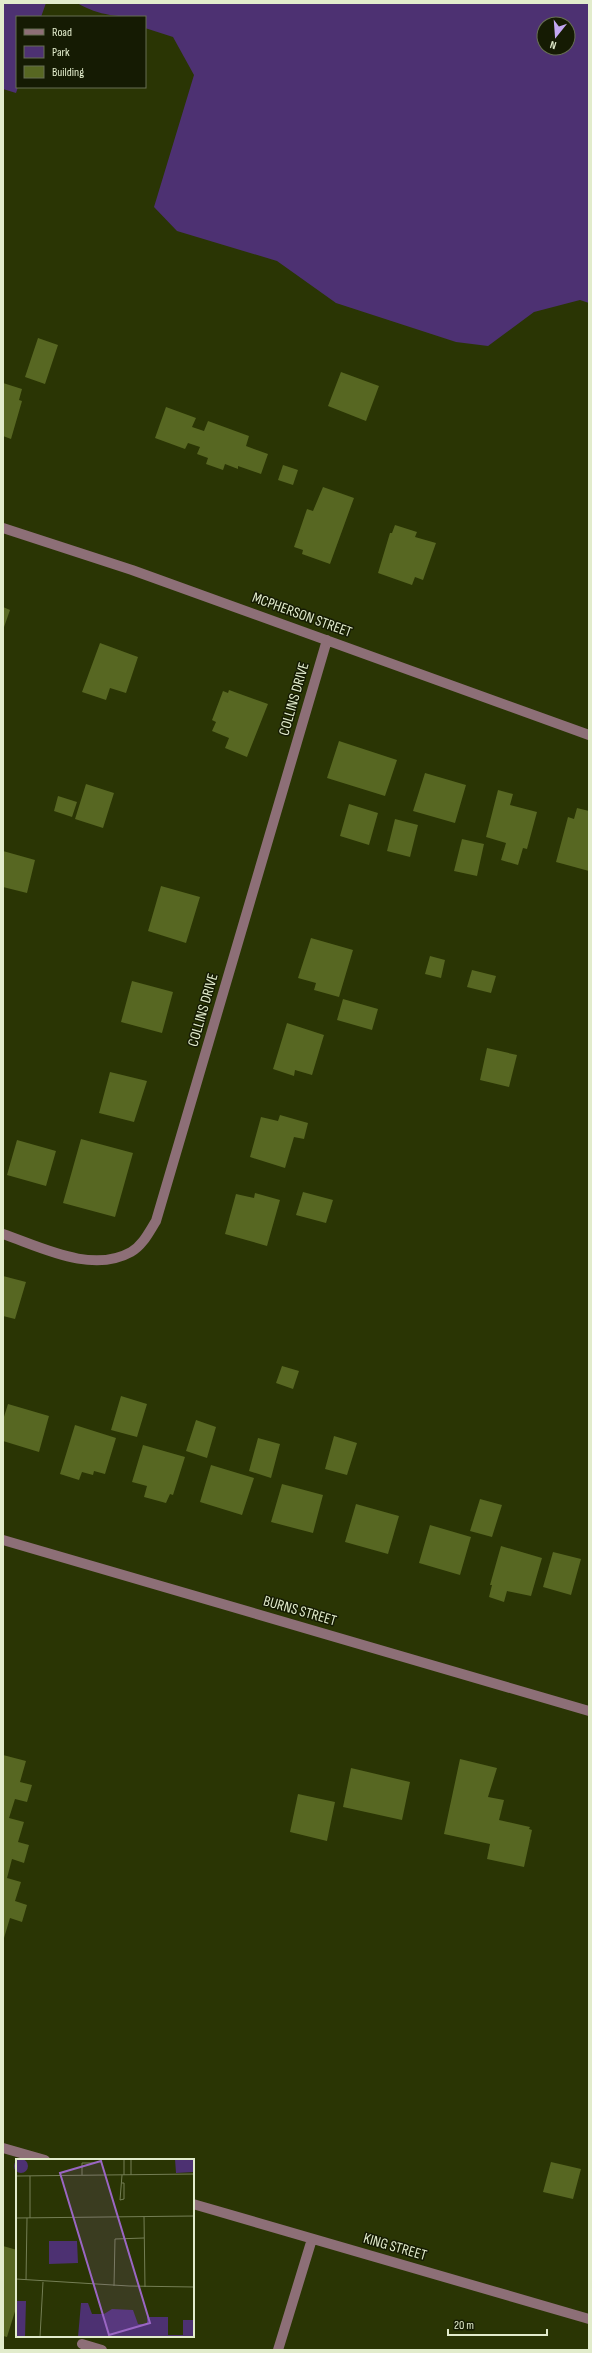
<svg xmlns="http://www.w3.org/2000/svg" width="592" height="2353" font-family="'Sofia Sans Condensed',sans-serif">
  <rect width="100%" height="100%" fill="#2a3504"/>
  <path fill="#4d3172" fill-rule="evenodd" d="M3 3H46L41 17H17L18 87 16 93 3 89Z
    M77 3H589V303L580 300 534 312 488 346 456 342 336 303 277 261 177 231 154 207 194 75 173 37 145 28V17C120 17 99 16 77 3ZM544 24H568V48H544Z"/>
  <path fill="#576722" d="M38 338 58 345 45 384 25 377Z
    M341 372 379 386 366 421 328 406Z
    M3 383 22 389 19 400 22 401 11 439 3 436Z
    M166 407 196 418 192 427 204 431 208 421 249 436 246 446 268 454 261 474 238 466V469L225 464 223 470 206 464 208 458 197 454 200 447 188 443 185 449 155 438Z
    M283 465 298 470 293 485 278 480Z
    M323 487 354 498 330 564 302 554 303 550 294 547 307 509 313 511Z
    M395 525 417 532 415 537 436 543 423 580 415 577 412 585 378 573 390 533H392Z
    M3 607 10 610 3 630Z
    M100 643 138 657 126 693 110 688 106 700 82 692Z
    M229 690 268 704 247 757 225 748 229 738 212 731 216 722 212 720 223 691 228 693Z
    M339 741 397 760 385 796 327 778Z
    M425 773 466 785 455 823 413 811Z
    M86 784 114 793 103 828 75 819Z
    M498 790 513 794 510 805 537 812 527 849 523 848 518 865 501 860 506 843 486 837Z
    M58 796 77 802 72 817 54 811Z
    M349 804 378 813 369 845 340 836Z
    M577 808 589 811V871L556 862 568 817 574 819Z
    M395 819 418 825 410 857 387 851Z
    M462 839 484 844 477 876 454 871Z
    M3 851 35 860 27 893 3 887Z
    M161 886 200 897 186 943 148 931Z
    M311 938 353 950 339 997 314 990 316 983 298 978Z
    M430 956 445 960 441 978 425 974Z
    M472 970 496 976 491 993 467 987Z
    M132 981 173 992 162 1033 121 1022Z
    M343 999 378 1009 372 1030 337 1020Z
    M287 1023 324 1035 312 1075 295 1070 294 1076 273 1069Z
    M487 1048 517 1055 509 1087 480 1080Z
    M110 1072 147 1081 134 1122 99 1113Z
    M280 1115 308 1123 304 1139 294 1137 285 1168 250 1157 261 1117 278 1121Z
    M81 1139 133 1153 115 1217 63 1203Z
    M17 1140 56 1151 46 1186 7 1175Z
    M303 1192 333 1200 326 1223 296 1215Z
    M255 1193 280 1200 267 1246 225 1234 236 1194 254 1198Z
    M3 1276 26 1282 15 1319 3 1316Z
    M282 1366 299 1371 293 1389 276 1383Z
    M121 1396 147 1404 137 1437 111 1430Z
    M8 1404 49 1416 39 1452 3 1441V1420Z
    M196 1420 216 1427 207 1458 186 1451Z
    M75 1425 116 1438 105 1474 94 1471 93 1475 82 1472 79 1480 60 1474Z
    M334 1436 357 1443 347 1475 325 1469Z
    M258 1438 280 1444 271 1478 249 1471Z
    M143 1445 185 1457 173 1495 170 1494 166 1503 144 1497 147 1486 132 1482Z
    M211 1465 254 1478 242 1515 200 1502Z
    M282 1484 323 1495 313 1533 271 1522Z
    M480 1499 502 1505 492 1537 470 1531Z
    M356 1504 399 1516 388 1554 345 1542Z
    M430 1525 471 1537 460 1575 419 1563Z
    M501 1546 542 1558 531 1596 507 1591 504 1602 489 1597 492 1585H490Z
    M553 1552 581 1559 571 1595 543 1587Z
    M3 1755 26 1761 20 1782 32 1785 27 1802 15 1799 9 1818 24 1822 18 1842 29 1845 24 1863 12 1859 7 1878 21 1882 15 1901 27 1905 22 1922 10 1918 4 1938Z
    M460 1759 497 1768 488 1797 504 1800 499 1820 530 1827 529 1829 532 1830 524 1867 487 1859 490 1844 444 1834Z
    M351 1768 410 1782 402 1820 343 1807Z
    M298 1794 335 1802 327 1841 290 1832Z
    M551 2162 581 2169 573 2199 543 2192Z
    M3 2246 17 2250V2305L7 2337 3 2336Z"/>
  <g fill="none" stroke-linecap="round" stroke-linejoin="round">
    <path stroke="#8d6f77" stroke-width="10" d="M3 528 132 570 589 735
      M3 1234C41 1247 92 1274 131 1252 143 1245 149 1232 156 1221L327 640
      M3 1540 589 1711
      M3 2148 45 2160
      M193 2204 589 2319
      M82 2344 102 2350
      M278 2350 312 2239"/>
  </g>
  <g text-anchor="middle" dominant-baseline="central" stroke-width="3" stroke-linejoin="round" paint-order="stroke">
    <g font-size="15" fill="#e2eccc" stroke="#151b03">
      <text transform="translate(302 615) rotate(20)">MCPHERSON STREET</text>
      <text transform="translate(294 699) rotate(-74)">COLLINS DRIVE</text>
      <text transform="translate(203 1010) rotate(-74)">COLLINS DRIVE</text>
      <text transform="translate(300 1611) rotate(16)">BURNS STREET</text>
      <text transform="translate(395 2247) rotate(16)">KING STREET</text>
    </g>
  </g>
  <g transform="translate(16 2159)">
    <rect width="178" height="178" fill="#2a3504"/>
    <path d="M159 0H178V13L160 14ZM-2 7a7 7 0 1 1 14 0a7 7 0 1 1-14 0ZM33 82H61L62 104 33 105ZM0 142H10L9 178H0ZM65 144H72L76 155H88L96 150 117 151 122 165H131V158H152V176H167V161H178V178H62Z" fill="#4d3172"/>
    <path fill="none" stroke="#747e54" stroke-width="1" d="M108 0V16M66 16V4H79M115 16V0M0 17 178 15M14 17V59M106 24H108V40L104 41 106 16M128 58 129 128M0 59 178 57M0 120 113 127 178 128M10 121 11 59M98 127 99 80 128 79M24 178 27 123"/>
    <path fill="#9a66c3" fill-opacity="0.15" stroke="#9a66c3" stroke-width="2" d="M85 2 134 164 93 176 44 14Z"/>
    <rect width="178" height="178" fill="none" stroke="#e2eccc" stroke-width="2"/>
  </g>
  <rect width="592" height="2353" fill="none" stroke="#e2eccc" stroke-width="8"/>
  <rect x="16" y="16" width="130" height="72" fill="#151b03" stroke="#676f53"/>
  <rect x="24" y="29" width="20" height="6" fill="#8d6f77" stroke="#676f53"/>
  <text x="52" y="36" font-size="12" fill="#e2eccc">Road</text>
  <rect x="24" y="46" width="20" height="12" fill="#4d3172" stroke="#676f53"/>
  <text x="52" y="56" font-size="12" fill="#e2eccc">Park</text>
  <rect x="24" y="66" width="20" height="12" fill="#576722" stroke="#676f53"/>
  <text x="52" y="76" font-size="12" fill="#e2eccc">Building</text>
  <g transform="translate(556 36) rotate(197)"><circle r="19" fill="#151b03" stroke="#676f53"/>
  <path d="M0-3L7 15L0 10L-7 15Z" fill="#c3a7f2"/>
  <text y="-6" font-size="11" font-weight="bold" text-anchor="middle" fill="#e2eccc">N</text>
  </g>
  <path d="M448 2329v6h99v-6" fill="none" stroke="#e2eccc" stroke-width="2"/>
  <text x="454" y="2329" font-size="12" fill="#e2eccc" stroke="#151b03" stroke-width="3" paint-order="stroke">20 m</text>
</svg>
